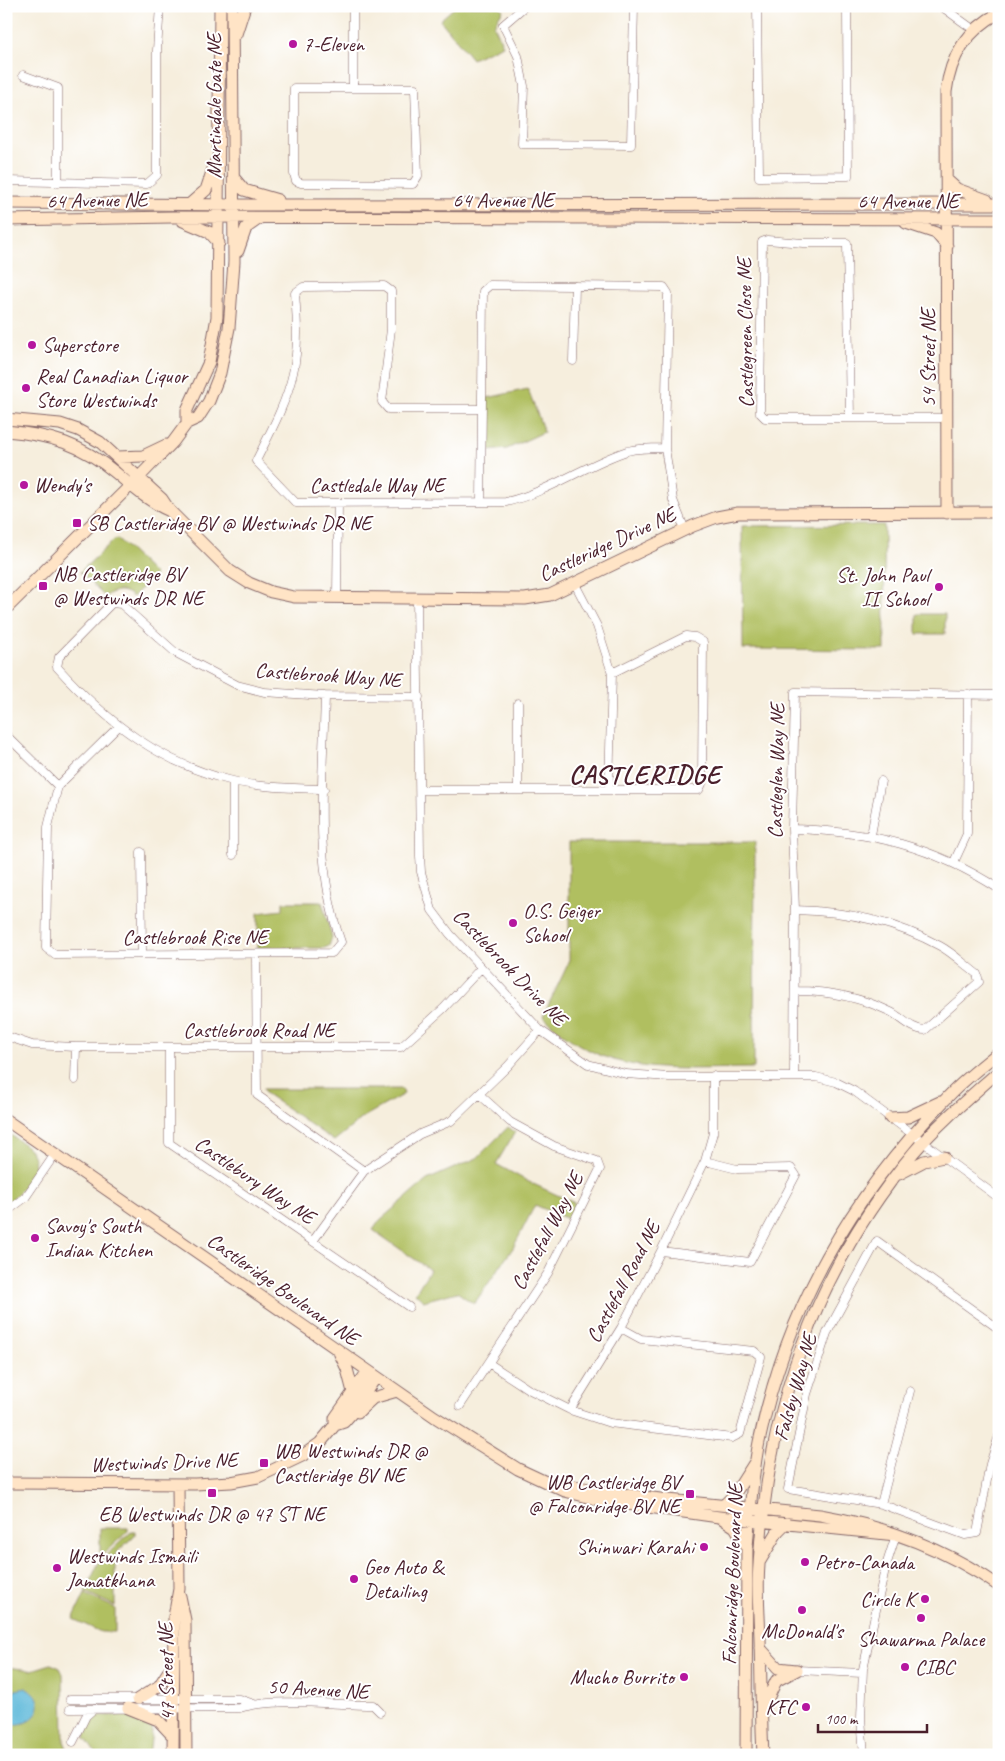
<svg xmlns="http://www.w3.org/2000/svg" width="1005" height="1761" font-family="Caveat,sans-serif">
  <rect width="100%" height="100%" fill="#fff"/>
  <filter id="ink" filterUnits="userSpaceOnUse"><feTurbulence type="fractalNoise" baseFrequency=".02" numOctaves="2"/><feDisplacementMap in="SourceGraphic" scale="10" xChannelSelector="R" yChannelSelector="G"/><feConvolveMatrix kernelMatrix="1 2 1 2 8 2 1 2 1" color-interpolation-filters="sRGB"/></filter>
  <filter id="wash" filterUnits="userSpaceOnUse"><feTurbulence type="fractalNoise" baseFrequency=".0096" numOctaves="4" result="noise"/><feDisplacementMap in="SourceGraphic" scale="20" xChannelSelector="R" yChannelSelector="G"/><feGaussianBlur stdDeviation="1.12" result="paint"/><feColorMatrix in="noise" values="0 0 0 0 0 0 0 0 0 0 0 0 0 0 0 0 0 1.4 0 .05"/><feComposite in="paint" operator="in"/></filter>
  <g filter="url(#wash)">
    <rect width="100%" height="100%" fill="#f6eedd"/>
    <path fill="#b0bf61" stroke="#7d6f46" d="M456 6H499L503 10 494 25 503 45 472 59 440 20Z
      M528 389 544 432 507 449 488 451 486 449 487 398Z
      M884 525 885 650 743 649 742 526Z
      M118 539 155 575 133 597C124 589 114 589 105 597L80 572 114 540Z
      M917 614H945V634H917Z
      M569 842H755L754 1068C672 1068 606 1080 543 1016L569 962Z
      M283 902H322L332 937 329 946 324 948H258V913L283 910Z
      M263 1089H402L404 1094 365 1116 334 1141 265 1093Z
      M508 1127 515 1132 496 1164 529 1182 577 1204 570 1220 535 1205 513 1248 474 1304 457 1292 423 1301 415 1293 430 1270 373 1230 380 1220 427 1180 477 1158Z
      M6 1132C13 1137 23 1142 29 1149 46 1169 21 1191 6 1204Z
      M100 1528H128V1531L100 1557Z
      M132 1531H135V1535L115 1554V1560H101Z
      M99 1562H115V1606L85 1592Z
      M85 1594 115 1608V1632H101L73 1619Z
      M51 1664 60 1668 63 1674 64 1741 68 1751 63 1754H6V1667L32 1670Z
      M133 1715 153 1724 149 1755H97L85 1738 86 1723 96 1716Z"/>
    <path fill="#5bb8d9" stroke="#526c82" d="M26 1688C41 1693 44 1711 30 1720 23 1725 15 1724 6 1725V1692Z"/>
  </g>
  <g filter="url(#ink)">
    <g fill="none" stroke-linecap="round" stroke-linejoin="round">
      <g stroke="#866769" stroke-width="9">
        <path id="street" d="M353 6V88
          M525 6 503 25 518 56 524 86 522 144 631 145 634 6
          M757 6 759 177 848 176 847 6
          M941 6 974 30
          M23 75 58 88V183
          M294 88H415L418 176 413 184 301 183 296 181 294 174Z
          M6 181 147 184 157 175V50L160 6
          M573 361 575 286
          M481 409H388L382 402 391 329V291L384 286 303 287 295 293C297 319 299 347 293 373 286 404 270 433 256 461L296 503 506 502C549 492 585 465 627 451 639 448 652 448 665 448
          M850 417 847 243H803L767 240 762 242 760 413 765 418H946
          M481 502 483 291 490 285 664 287 668 293 665 448 673 500 685 530
          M575 584 597 626 612 673 609 790
          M337 597 338 503
          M417 598 420 856 421 872 432 910 450 934 540 1030 588 1064 626 1074 669 1077H816L836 1082 854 1091 999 1198
          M118 727 58 786 48 827 46 948 55 955 332 953 341 942C313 864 323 778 325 696
          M6 735 58 786
          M233 781V855
          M324 789C294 788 262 788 233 781 160 764 106 721 57 667L59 657 112 603 121 604 176 653 237 685 264 692 325 696 419 697
          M421 790H699L702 784 703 642 695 637 686 636 612 673
          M518 790V703
          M792 829C870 831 933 846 999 889
          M871 835 881 781
          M141 852 142 954
          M954 862 967 834 968 694
          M795 910C847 911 894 921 940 946 953 953 965 965 977 974L979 982 925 1030C912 1030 902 1018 891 1012 860 997 830 991 796 991
          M256 955 257 1095 364 1171
          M6 1036 32 1045 76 1047H401L444 1008 481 968
          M169 1047V1143L409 1307
          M794 1076 795 910 792 829 795 692 999 695
          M75 1080 76 1047
          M6 1212 25 1198 55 1154
          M313 1241 364 1171 420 1134 451 1121 508 1066 540 1030
          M661 1251 750 1262 796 1175 791 1168 737 1169 705 1161
          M999 1329 877 1241 827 1333 807 1394 788 1489 881 1504 965 1535 977 1533 990 1464 999 1436
          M490 1364 528 1389 570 1410 621 1328 661 1251 705 1161 713 1133V1076
          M460 1406 548 1273 600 1169 597 1161 554 1146 510 1122 479 1094
          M570 1410 610 1423 732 1438 740 1434 761 1357 754 1351 641 1339 621 1328
          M881 1504 910 1391
          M797 1670 862 1673
          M70 1699H239L254 1704
          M70 1709 240 1708C276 1697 334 1705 373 1705L380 1712
          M73 1742 86 1716 95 1708
          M864 1755 861 1718 863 1669 885 1569 896 1535"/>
      </g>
      <g stroke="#866769" stroke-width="13">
        <path id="secondary" d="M236 34 245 6
          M234 178 244 190 278 200
          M947 180 957 189 987 200
          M6 203 243 205 999 204
          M190 204 206 190 215 163
          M6 220 172 217 999 219
          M183 221 209 232 219 243
          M906 223 936 233 947 246
          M238 251 246 228 260 218
          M6 419 60 424 78 430 100 442 162 499 170 511 230 571 249 583 271 592 294 597 525 599 550 595 693 526 717 517 738 513 999 512
          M187 423V410L209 362 217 317 220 6
          M6 431C51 435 81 444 116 473 133 487 149 502 170 511
          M118 457 143 456 166 445
          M947 513 946 92C950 57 967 30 999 13
          M6 609 144 472 173 442 187 423 198 418 209 401 220 373 229 328 234 262 232 6
          M890 1118 908 1117 940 1102
          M6 1120 435 1417 518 1469 565 1491 599 1500 719 1517 896 1535
          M899 1174 924 1161 944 1157
          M338 1350 347 1369 353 1392
          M358 1412 373 1398 397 1391
          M335 1425V1418L368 1371
          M551 1481 598 1491 668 1500 820 1515C884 1526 946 1549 999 1586
          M6 1483 195 1484 231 1482 258 1477 302 1456 320 1443 335 1425 344 1422 351 1414 376 1377
          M724 1505 734 1495 755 1462
          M720 1517 735 1527 747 1547
          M760 1561 778 1531 786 1523
          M180 1596 185 1620 186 1755
          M760 1648 778 1668 796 1670
          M138 1699 159 1686 172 1666
          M764 1707 776 1681 797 1670
          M128 1708 158 1720 173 1736
          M173 1755 174 1617 179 1589 178 1484
          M746 1755 747 1547C750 1512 752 1476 759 1442 787 1307 850 1198 945 1100 961 1082 981 1067 999 1052
          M763 1755C761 1715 761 1676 760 1637 759 1613 757 1589 759 1565 767 1410 814 1272 914 1152 939 1123 970 1097 999 1071"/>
      </g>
      <use href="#street" stroke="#fff" stroke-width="8"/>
      <use href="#secondary" stroke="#ffe4c6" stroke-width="11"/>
    </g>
  </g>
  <g fill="#b5179e" stroke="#fff" stroke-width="2">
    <circle cx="293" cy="44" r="5"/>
    <circle cx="32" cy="345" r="5"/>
    <circle cx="26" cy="388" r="5"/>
    <circle cx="24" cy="485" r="5"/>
    <rect x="72" y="518" width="10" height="10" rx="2.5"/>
    <rect x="38" y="581" width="10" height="10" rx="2.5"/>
    <circle cx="939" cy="587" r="5"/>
    <circle cx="513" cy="923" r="5"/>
    <circle cx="35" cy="1238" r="5"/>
    <rect x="259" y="1458" width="10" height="10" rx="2.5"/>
    <rect x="207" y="1488" width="10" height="10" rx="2.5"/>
    <rect x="685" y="1489" width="10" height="10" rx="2.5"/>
    <circle cx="704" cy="1547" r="5"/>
    <circle cx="805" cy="1562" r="5"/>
    <circle cx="57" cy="1568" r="5"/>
    <circle cx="354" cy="1579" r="5"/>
    <circle cx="925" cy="1599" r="5"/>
    <circle cx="802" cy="1610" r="5"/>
    <circle cx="921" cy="1618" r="5"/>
    <circle cx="905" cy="1667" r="5"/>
    <circle cx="684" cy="1677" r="5"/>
    <circle cx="806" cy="1707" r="5"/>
  </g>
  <g text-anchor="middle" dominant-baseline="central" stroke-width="4" stroke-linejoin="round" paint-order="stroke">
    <g font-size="21" fill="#4a1f2b" stroke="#fff" text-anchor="start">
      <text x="303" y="44">7-Eleven</text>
      <text x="42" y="345">Superstore</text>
      <text x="36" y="376">Real Canadian Liquor<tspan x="36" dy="24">Store Westwinds</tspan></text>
      <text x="34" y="485">Wendy's</text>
      <text x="87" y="523">SB Castleridge BV @ Westwinds DR NE</text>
      <text x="53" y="574">NB Castleridge BV<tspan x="53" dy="24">@ Westwinds DR NE</tspan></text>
      <text x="929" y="575" text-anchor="end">St. John Paul<tspan x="929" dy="24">II School</tspan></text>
      <text x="523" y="911">O.S. Geiger<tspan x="523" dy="24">School</tspan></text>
      <text x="45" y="1226">Savoy's South<tspan x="45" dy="24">Indian Kitchen</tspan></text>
      <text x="274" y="1451">WB Westwinds DR @<tspan x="274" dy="24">Castleridge BV NE</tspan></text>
      <text x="680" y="1482" text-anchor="end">WB Castleridge BV<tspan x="680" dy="24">@ Falconridge BV NE</tspan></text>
      <text x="212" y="1514" text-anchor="middle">EB Westwinds DR @ 47 ST NE</text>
      <text x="694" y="1547" text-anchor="end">Shinwari Karahi</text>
      <text x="67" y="1556">Westwinds Ismaili<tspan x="67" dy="24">Jamatkhana</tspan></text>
      <text x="815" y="1562">Petro-Canada</text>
      <text x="364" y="1567">Geo Auto &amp;<tspan x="364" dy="24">Detailing</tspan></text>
      <text x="915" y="1599" text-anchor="end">Circle K</text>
      <text x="802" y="1631" text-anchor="middle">McDonald's</text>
      <text x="921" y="1639" text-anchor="middle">Shawarma Palace</text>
      <text x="915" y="1667">CIBC</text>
      <text x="674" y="1677" text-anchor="end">Mucho Burrito</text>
      <text x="796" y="1707" text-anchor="end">KFC</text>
    </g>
    <g font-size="21" fill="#4a1f2b" stroke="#fff">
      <text transform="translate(214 106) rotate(-90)">Martindale Gate NE</text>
      <text transform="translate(97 200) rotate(-1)">64 Avenue NE</text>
      <text x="503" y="200">64 Avenue NE</text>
      <text x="908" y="201">64 Avenue NE</text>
      <text transform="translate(745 333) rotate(-91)">Castlegreen Close NE</text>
      <text transform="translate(928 358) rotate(-90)">54 Street NE</text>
      <text x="377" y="485">Castledale Way NE</text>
      <text transform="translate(607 544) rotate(-25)">Castleridge Drive NE</text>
      <text transform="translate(328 675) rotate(4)">Castlebrook Way NE</text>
      <text transform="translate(776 771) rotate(-89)">Castleglen Way NE</text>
      <text x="195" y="937">Castlebrook Rise NE</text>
      <text transform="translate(510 967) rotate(46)">Castlebrook Drive NE</text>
      <text x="259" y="1030">Castlebrook Road NE</text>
      <text transform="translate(255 1180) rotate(34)">Castlebury Way NE</text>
      <text transform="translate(547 1231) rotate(-62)">Castlefall Way NE</text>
      <text transform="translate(623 1282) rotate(-62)">Castlefall Road NE</text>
      <text transform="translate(283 1289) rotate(35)">Castleridge Boulevard NE</text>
      <text transform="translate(795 1387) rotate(-74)">Falsby Way NE</text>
      <text transform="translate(164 1462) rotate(-2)">Westwinds Drive NE</text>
      <text transform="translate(732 1574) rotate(-88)">Falconridge Boulevard NE</text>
      <text transform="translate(166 1672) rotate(-91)">47 Street NE</text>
      <text transform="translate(318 1689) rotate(3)">50 Avenue NE</text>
    </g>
    <g font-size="26" font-weight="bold" letter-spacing="1" fill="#4a1f2b" stroke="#fff">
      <text x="645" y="774">CASTLERIDGE</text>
    </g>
  </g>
  <rect width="1005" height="1761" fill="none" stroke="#fff" stroke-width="25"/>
  <path d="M818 1724v8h109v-8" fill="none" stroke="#4a1f2b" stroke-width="2.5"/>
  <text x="825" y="1724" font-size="15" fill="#4a1f2b" stroke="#ffffff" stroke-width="4" paint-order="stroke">100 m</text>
</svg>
